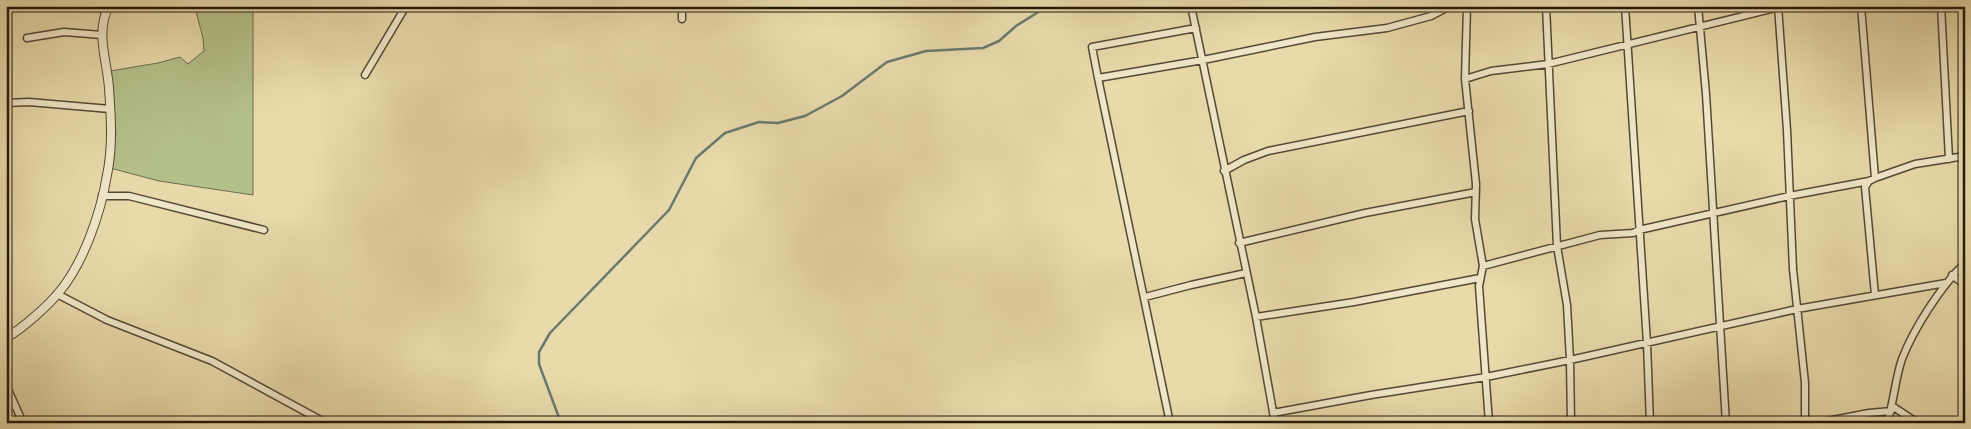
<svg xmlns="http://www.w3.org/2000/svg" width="1971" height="429" font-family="'Sorts Mill Goudy',serif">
  <rect width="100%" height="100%" fill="#e8daab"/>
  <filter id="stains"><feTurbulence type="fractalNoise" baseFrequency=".004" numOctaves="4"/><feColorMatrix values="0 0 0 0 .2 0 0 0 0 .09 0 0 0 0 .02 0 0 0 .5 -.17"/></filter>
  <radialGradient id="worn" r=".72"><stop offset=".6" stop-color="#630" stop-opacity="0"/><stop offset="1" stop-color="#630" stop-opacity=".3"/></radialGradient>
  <path fill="#b4c08a" stroke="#6c6c4c" d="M198 6H253V195L159 181 110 168 116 134 110 71 158 63 180 57 188 64 204 51 203 38 195 8Z"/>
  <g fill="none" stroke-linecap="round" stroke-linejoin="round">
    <path stroke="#697a6f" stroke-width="2.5" d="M558 423V415L539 364V352L550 333 669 210 696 158 725 133 759 122 778 123 805 116 842 96 887 62 926 51 983 48 999 41 1016 26 1048 6"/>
    <g stroke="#544934" stroke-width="9">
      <path id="minor" d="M102 6 105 14
        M1191 6 1256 317 1275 423
        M1467 6 1465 79 1476 184 1475 219 1483 266 1479 286 1489 423
        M1546 6 1557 246 1567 305 1570 360 1571 423
        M1625 6 1647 343 1650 423
        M1698 6 1706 94 1726 423
        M1778 6 1787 130 1793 269 1805 383V423
        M1861 6 1875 178
        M1941 6 1949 159
        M682 19V6
        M27 38 64 32 102 35
        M365 75 406 6
        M1098 78 1092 47 1196 28
        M1465 79 1491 71 1548 64 1784 6
        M6 103 29 102 110 109
        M1224 171 1244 160 1268 151 1469 111
        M102 196H129L264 230
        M1239 243 1365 213 1476 192
        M1483 266 1600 235 1633 233 1639 230 1789 196 1869 181
        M1952 275 1965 285
        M57 294 107 320 212 361 326 423
        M1875 295 1865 187 1869 181 1875 178 1915 164 1965 156
        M1145 297 1191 285 1246 273
        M1256 317 1354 302 1480 278
        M6 385 23 423
        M1892 406 1918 423
        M1273 413 1371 395 1486 377 1570 360 1797 309 1946 283
        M1170 423 1098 78 1203 60 1315 37 1387 28 1431 16 1450 6
        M1817 423 1869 413 1891 411
        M1887 423C1894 402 1895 379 1902 359 1914 328 1941 286 1965 263"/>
    </g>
    <g stroke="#544934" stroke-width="10">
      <path id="tertiary" d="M6 338C23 328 48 306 60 291 84 262 101 212 107 175 113 147 111 117 109 88 107 60 95 32 109 6"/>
    </g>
    <use href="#minor" stroke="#f0e7c8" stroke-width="6"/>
    <use href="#tertiary" stroke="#f0e7c8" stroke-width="8"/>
  </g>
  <rect width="1971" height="429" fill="none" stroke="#e8daab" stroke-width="25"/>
  <rect x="8" y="8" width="1956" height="414" fill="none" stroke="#23190d" stroke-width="2.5"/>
  <rect x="12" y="12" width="1946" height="404" fill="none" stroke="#23190d"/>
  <rect width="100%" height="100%" filter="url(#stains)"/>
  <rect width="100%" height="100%" fill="url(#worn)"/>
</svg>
